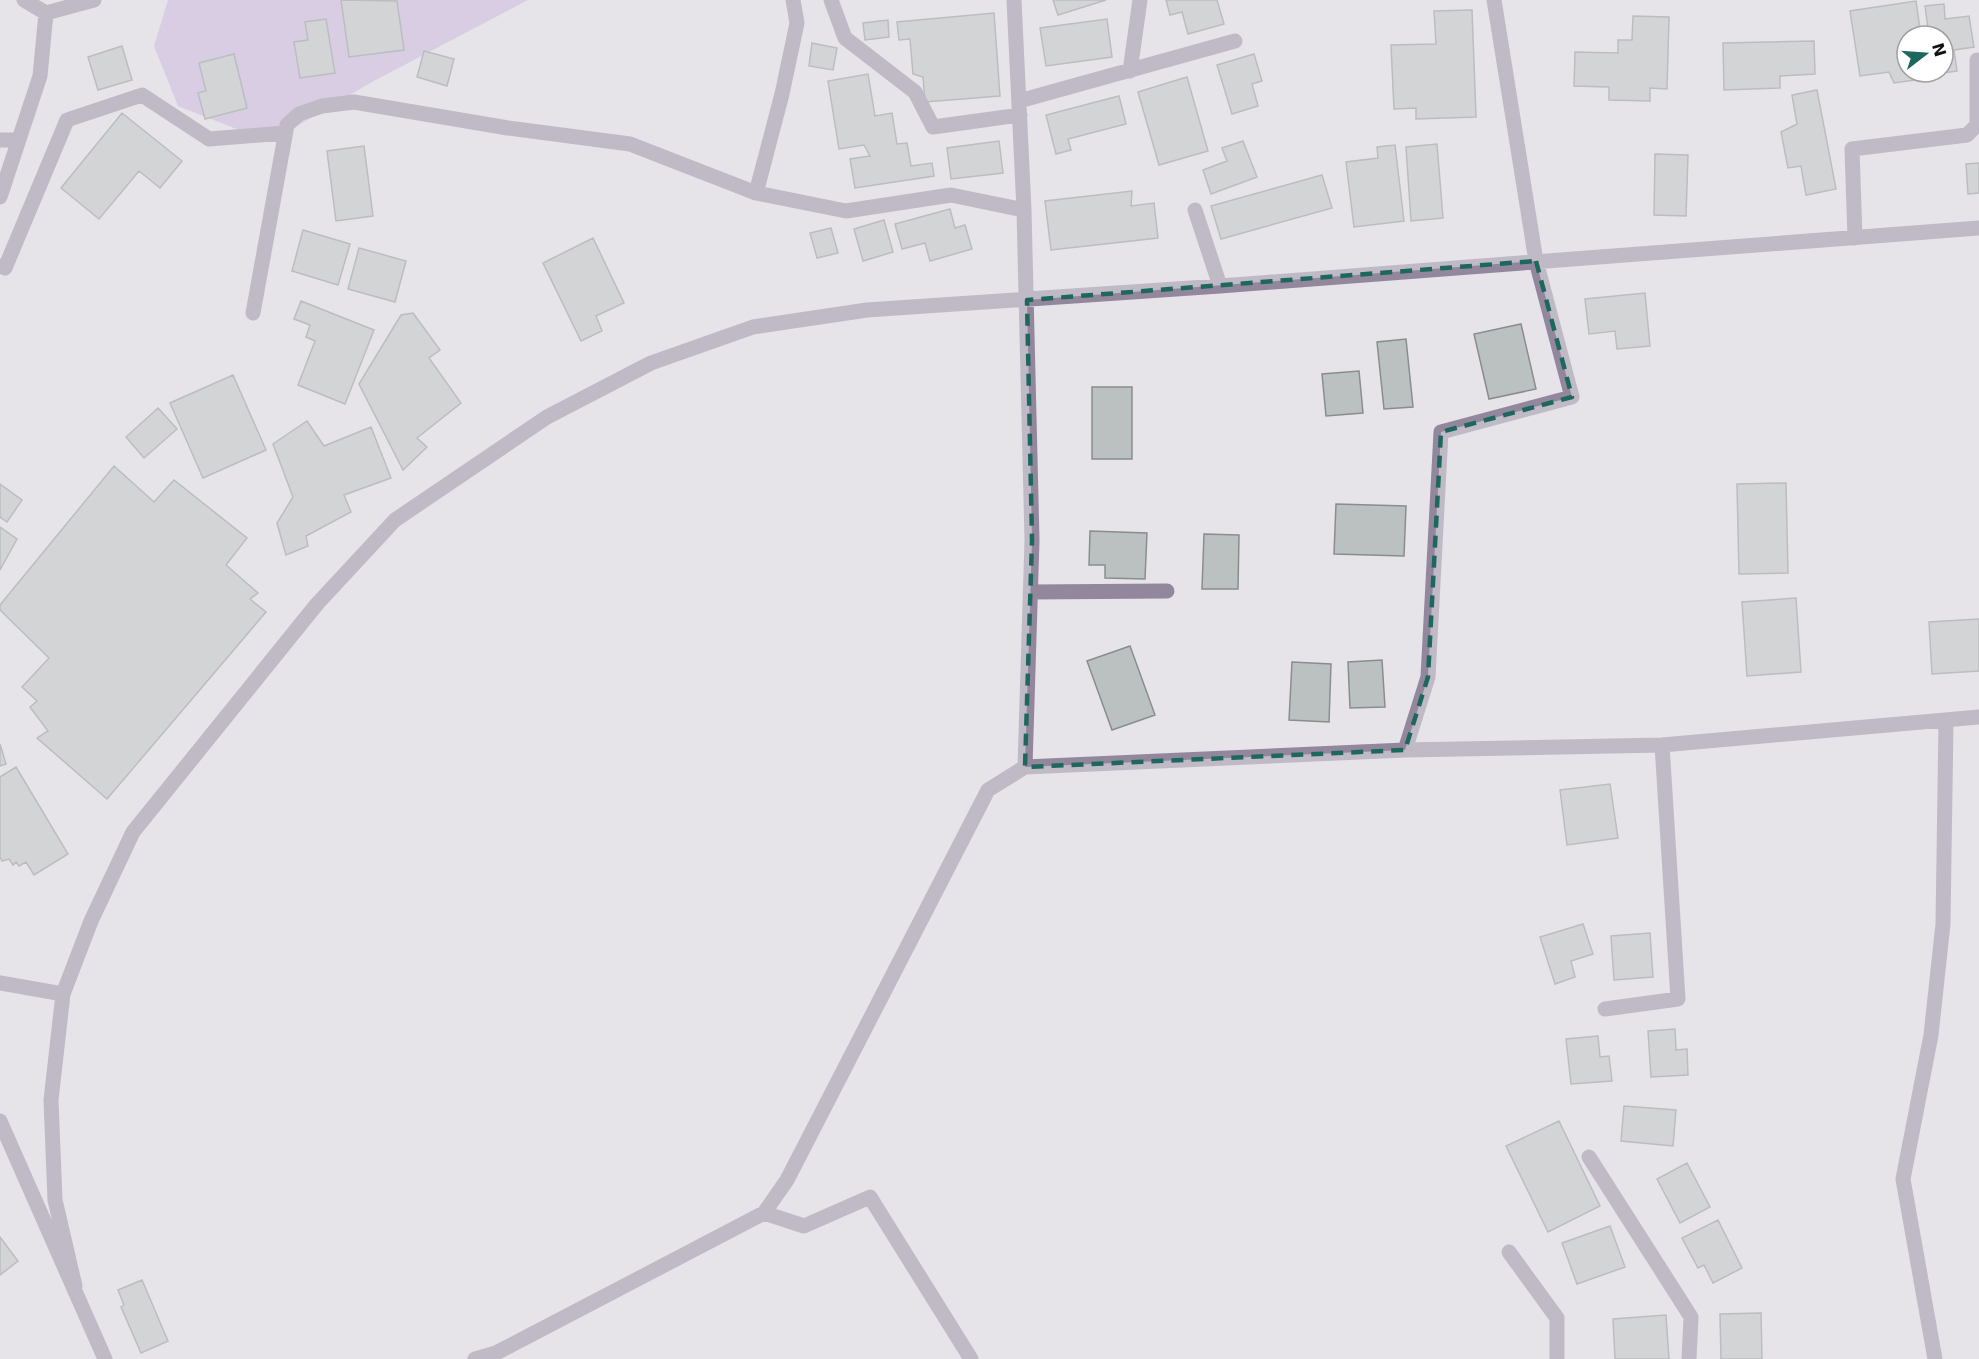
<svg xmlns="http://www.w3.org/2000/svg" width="1979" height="1359" font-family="'DejaVu Sans',sans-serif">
  <rect width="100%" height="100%" fill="#e6e4e8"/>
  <path fill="#cab2dd" d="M168 0H528L372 82 285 133 239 130 178 106 154 46Z"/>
  <path fill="#bbc1c0" stroke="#898e8d" stroke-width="1.5" d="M341 0 397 1 404 50 349 57Z
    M1053 0H1106L1058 15Z
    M1166 0H1217L1224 24 1188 34 1182 12 1170 15Z
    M1916 1 1921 36H1907V72H1927L1928 78 1894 83 1889 72 1860 76 1850 11Z
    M1944 4 1945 19 1969 16 1974 47 1954 50 1957 71 1934 74V72H1943V36H1929L1925 6Z
    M1472 10 1476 117 1416 119V108L1394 109 1391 45 1436 44 1434 11Z
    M994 13 1000 96 925 102 923 77 913 74 910 39 899 40 897 22Z
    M1633 16 1669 17 1667 89 1650 88V101L1609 100V87L1574 86 1575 52 1618 53V40H1632Z
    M326 19 335 73 300 78 294 42 308 40 305 22Z
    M1107 19 1112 57 1046 66 1040 28Z
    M888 20 889 37 865 40 863 23Z
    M1814 41 1815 74 1780 76V88L1724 90 1723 43Z
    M812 43 837 48 833 70 809 66Z
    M122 46 132 80 98 90 88 57Z
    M424 51 454 59 447 86 417 77Z
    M234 54 247 108 205 119 198 93 206 91 199 63Z
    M1254 54 1262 81 1252 84 1258 106 1232 114 1217 65Z
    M868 74 875 116 892 113 897 144 907 143 911 166 932 163 934 176 855 188 850 159 870 156 864 145 839 149 828 81Z
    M1187 77 1208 151 1159 165 1138 92Z
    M1817 90 1836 189 1806 195 1801 166 1788 168 1781 132 1797 124 1792 95Z
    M1119 96 1126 124 1068 139 1071 150 1056 154 1046 115Z
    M122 113 182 161 160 188 139 171 99 219 61 188Z
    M999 141 1003 173 951 179 947 148Z
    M1243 141 1257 177 1211 194 1203 170 1227 161 1222 148Z
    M1437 144 1443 218 1411 221 1406 147Z
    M1395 145 1404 221 1354 227 1346 162 1378 158 1377 147Z
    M364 146 373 216 336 221 327 151Z
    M1655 154 1688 155 1686 216 1654 215Z
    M1979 163V193L1968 194 1966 164Z
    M1322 175 1332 208 1221 239 1211 206Z
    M1132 191 1131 206 1154 203 1158 238 1051 250 1045 201Z
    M950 209 955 228 965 225 972 249 930 261 925 243 902 249 895 224Z
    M884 220 893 252 863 261 854 229Z
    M831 228 838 253 817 258 810 233Z
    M303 230 350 244 338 285 292 271Z
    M593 238 624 303 596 316 602 331 581 341 543 263Z
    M359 248 406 261 395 302 348 289Z
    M1645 293 1650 346 1617 349 1615 331 1589 334 1585 299Z
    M301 301 374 330 345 404 298 385 315 341 306 337 310 325 294 319Z
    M413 313 440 350 429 358 461 403 417 438 427 447 403 470 359 384 401 315Z
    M1521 324 1536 389 1489 399 1474 334Z
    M1406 339 1413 407 1384 409 1377 342Z
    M1359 371 1363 413 1326 416 1322 374Z
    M233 375 266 450 203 478 170 403Z
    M1092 387H1132V459H1092Z
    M158 408 177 429 144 458 126 437Z
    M307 421 324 446 371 427 391 478 344 495 351 512 306 536 308 546 286 555 277 523 293 497 273 444Z
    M114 466 154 502 174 480 247 538 226 565 258 593 250 599 266 612 107 799 37 738 48 731 30 707 37 701 22 687 49 658 0 610V605Z
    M1786 483 1788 573 1739 574 1737 484Z
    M0 484 22 500 7 522 0 517Z
    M1336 504 1406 506 1404 556 1334 554Z
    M0 527 17 539 0 570Z
    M1090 531 1147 533 1145 579 1105 578V565H1089Z
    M1204 534 1239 535 1238 589H1202Z
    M1796 598 1801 672 1747 676 1742 602Z
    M1979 619V671L1932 674 1929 622Z
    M1130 646 1155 715 1112 730 1087 661Z
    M1382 660 1385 707 1350 708 1348 662Z
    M1292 662 1331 664 1329 722 1289 720Z
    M0 744 6 764 0 766Z
    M16 767 68 854 34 875 26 862 19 866 16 862 13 865 9 859 2 861 0 857V777Z
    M1610 784 1618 838 1567 845 1560 790Z
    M1583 924 1593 954 1571 961 1575 977 1555 984 1540 937Z
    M1650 933 1653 977 1614 980 1611 936Z
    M1675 1029 1676 1050 1687 1049 1688 1075 1651 1077 1648 1031Z
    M1598 1036 1600 1057 1609 1056 1612 1081 1571 1084 1566 1039Z
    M1624 1106 1676 1110 1673 1146 1621 1141Z
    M1559 1121 1600 1206 1548 1232 1506 1146Z
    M1687 1163 1710 1207 1680 1223 1657 1179Z
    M1718 1220 1742 1268 1713 1283 1704 1265 1698 1268 1682 1238Z
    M1610 1226 1625 1267 1577 1284 1562 1243Z
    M0 1237 18 1261 0 1275Z
    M142 1280 168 1341 141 1353 121 1307 124 1305 118 1290Z
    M1761 1313 1762 1359H1721L1720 1314Z
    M1666 1315 1669 1359H1615L1613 1319Z"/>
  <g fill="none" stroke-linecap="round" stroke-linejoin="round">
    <path stroke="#93879d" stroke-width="15" d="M831 0 845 38 915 92 933 127 1020 115
      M1014 0 1024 210 1032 540 1025 767
      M46 13 94 0
      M1130 71 1140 0
      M1019 101 1235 41
      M0 140H16
      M756 193 782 94 797 23 793 0
      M0 197 40 76 46 13 24 0
      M1195 210 1220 286
      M1855 238 1852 149 1967 135 1977 125V60
      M0 266 5 268 67 120 142 95 209 139 285 133
      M253 313 287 125 299 114 322 106 354 102 508 128 630 144 756 193 846 211 951 195 1024 210
      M1030 592 1167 591
      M1405 750 1428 677 1441 432 1572 397 1536 261 1494 0
      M0 983 63 994
      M1605 1009 1678 999 1662 745
      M0 1121 105 1359
      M1589 1157 1691 1317 1689 1359
      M764 1213 804 1226 870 1197 971 1359
      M1509 1252 1557 1318V1359
      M75 1286 55 1200 51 1100 63 994 91 921 133 832 317 604 395 520 547 417 651 363 753 327 867 310 1220 286 1979 228
      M475 1359 496 1353 764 1213 787 1180 988 790 1025 767 1405 750 1662 745 1979 717
      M1935 1359 1903 1179 1931 1035 1943 924 1946 721"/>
  </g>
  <path d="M0 0H1979V1359H0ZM1536 261 1572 397 1441 432 1428 677 1405 750 1025 767 1032 540 1027 300Z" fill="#e6e4e8" fill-opacity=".55" fill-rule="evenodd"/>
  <path fill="none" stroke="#1e675d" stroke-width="4.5" stroke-dasharray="12 8" stroke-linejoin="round" d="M1536 261 1572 397 1441 432 1428 677 1405 750 1025 767 1032 540 1027 300Z"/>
  <g transform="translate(1925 54) rotate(73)"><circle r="28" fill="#ffffff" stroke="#a0a0a1" stroke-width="1.5"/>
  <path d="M0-4.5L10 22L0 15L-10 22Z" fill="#1e675d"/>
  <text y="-9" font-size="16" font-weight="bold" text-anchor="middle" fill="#121113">N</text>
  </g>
</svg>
